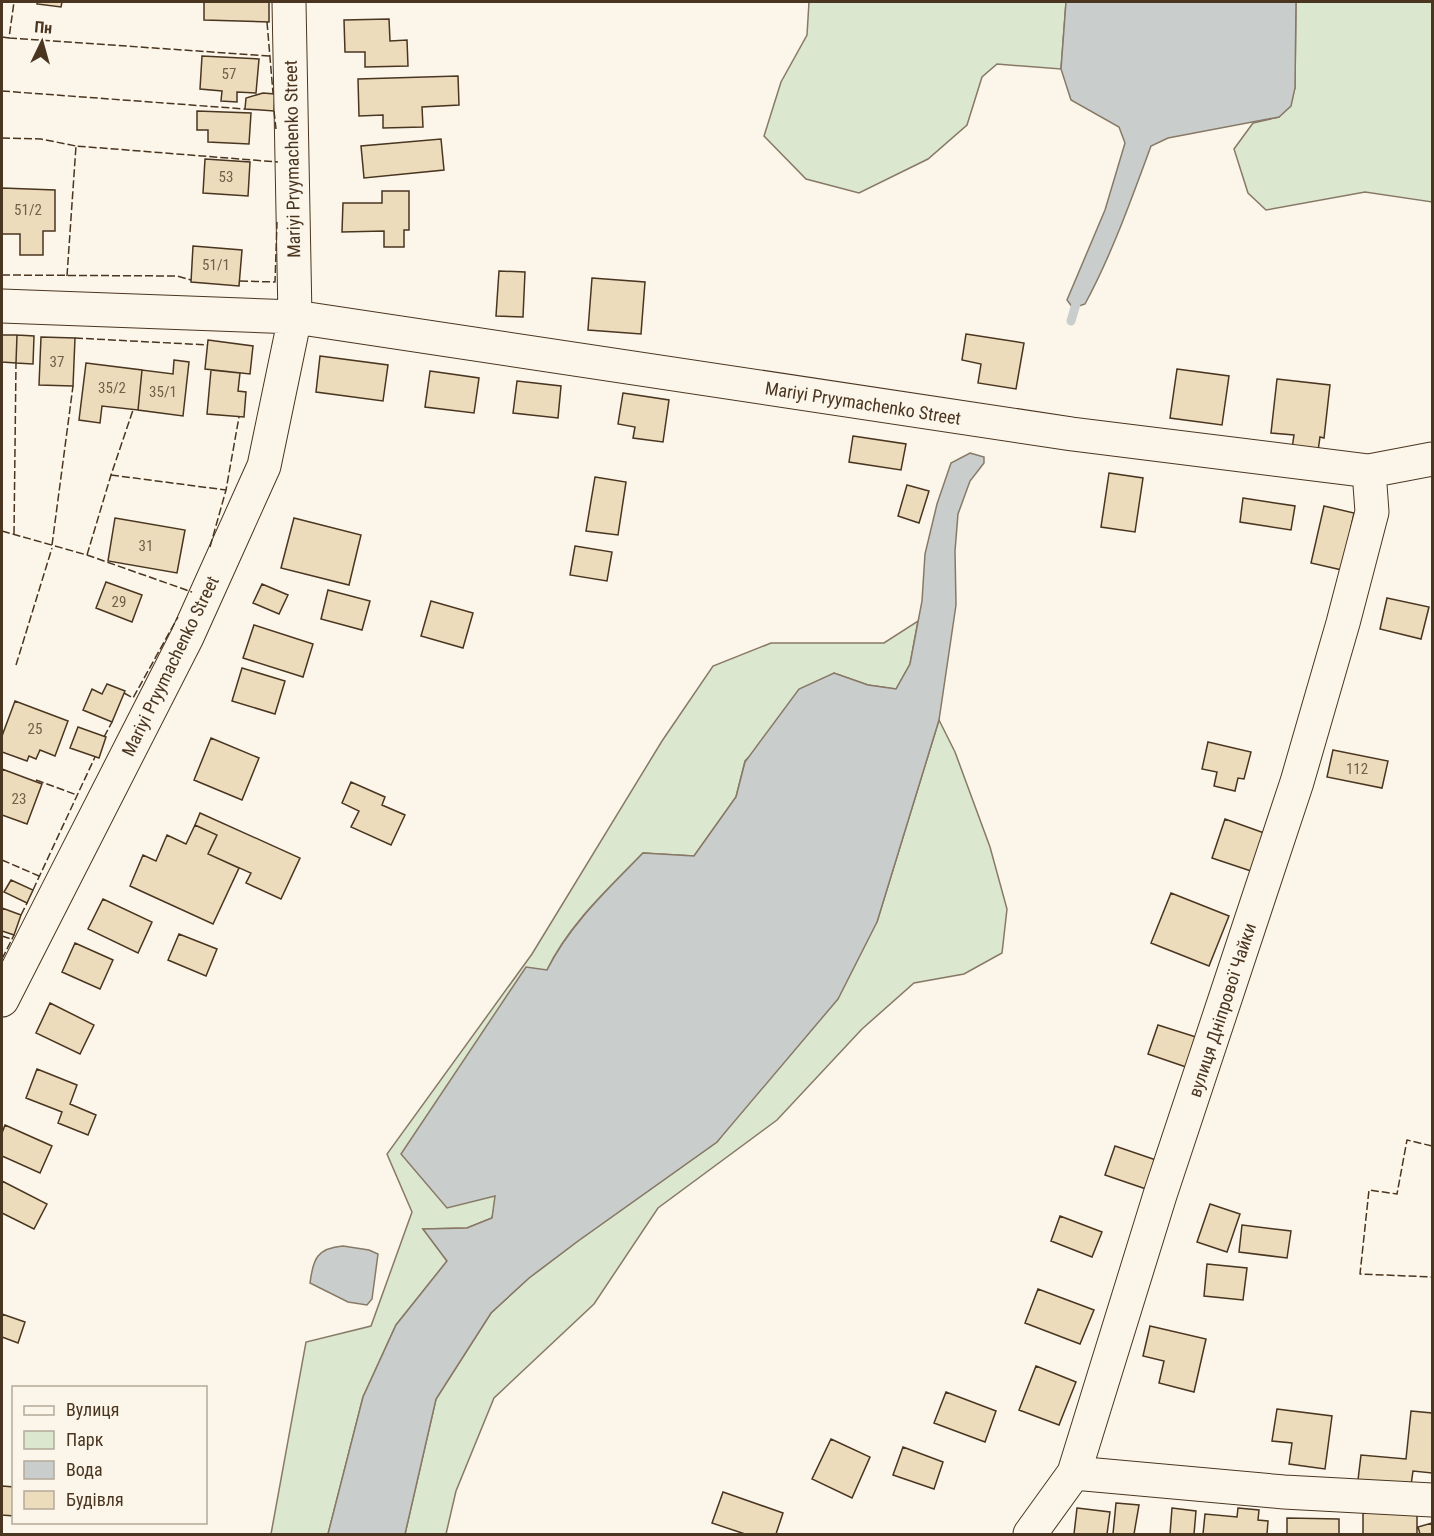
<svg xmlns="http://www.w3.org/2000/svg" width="1434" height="1536" font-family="'Roboto Condensed',sans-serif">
  <rect width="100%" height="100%" fill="#fbf6e9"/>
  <path fill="#dce7d0" stroke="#887966" stroke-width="1.5" d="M809 2H1066L1061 69 997 64 982 77 967 125 928 159 859 193 806 179 764 136 781 82 807 35Z
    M1296 2H1432V202L1365 192 1266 210 1248 193 1234 149 1253 123 1279 117 1295 88Z
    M918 621 910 664 896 689 868 685 834 673 745 761 736 797 694 856 643 853C608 889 569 924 547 970L492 1218 467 1228 423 1229 447 1261 396 1325 363 1397 328 1534H271L306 1342 371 1326 412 1212 387 1154 532 954 662 741 713 666 771 643H884Z
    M939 720 955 752 990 847 1007 909 1002 953 964 974 914 983 862 1029 777 1120 658 1208 594 1304 494 1398 456 1491 446 1534H405L436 1399 491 1313 529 1278 578 1241 717 1142 877 922Z"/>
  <path fill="#c9cecd" stroke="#887966" stroke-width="1.5" d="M1066 2H1296L1295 88 1291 106 1279 117 1168 138 1151 146C1131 200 1112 254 1085 304L1073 308 1067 300 1105 210 1125 143 1119 127 1071 100 1061 69Z
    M970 453 984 457V463L970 481 958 514 955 551 956 605 939 720 877 922 838 999 717 1142 578 1241 529 1278 491 1313 436 1399 405 1534H328L363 1397 396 1325 447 1261 423 1229 467 1228 492 1218 495 1196 447 1208 401 1154 526 967 547 970C570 924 608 889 643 853L694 856 736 797 745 762 799 689 834 673 868 685 896 689 910 664 922 601 925 554 937 504 951 463Z
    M343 1246 369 1250 378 1254 372 1299 367 1305 348 1302 310 1283C313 1259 317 1248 343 1246Z"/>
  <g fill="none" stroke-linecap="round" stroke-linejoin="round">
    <path stroke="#c9cecd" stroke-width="9" d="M1071 321 1078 297"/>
  </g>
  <path fill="#ecdcbc" stroke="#4a3520" stroke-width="1.5" d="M38 2H62L61 7 37 4Z
    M204 2H269V22L204 20Z
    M389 19 390 41 407 40 408 66 365 67V52H345L344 20Z
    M202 56 259 59 256 93 237 92V102L221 101 222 91 200 89Z
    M458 76 459 105 422 107 423 127 383 128V115L359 116 358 79Z
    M263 93 275 94 274 111 245 109 246 98Z
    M197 111 251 113 249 144 208 142V130H197Z
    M441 139 444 170 364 178 361 146Z
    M205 159 250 162 248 196 203 193Z
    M2 188 55 190V231H43V255H20V234H2Z
    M382 191H409V230H404V247H384V231L342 232 343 203H382Z
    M193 246 242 250 239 286 191 282Z
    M499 271 525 272 523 317 496 316Z
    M592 278 645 282 641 334 588 330Z
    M966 334 1024 343 1016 389 978 383 981 364 962 360Z
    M2 335H17L16 363 2 362Z
    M17 335 34 336 33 364 16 363Z
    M41 337 75 338 73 386 39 385Z
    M208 340 253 346 250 374 205 369Z
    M320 356 388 365 383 401 316 392Z
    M174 360 189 362 183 416 138 410 142 370 173 374Z
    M86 363 142 370 138 410 102 406 100 423 79 420Z
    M1177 369 1229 376 1222 425 1170 418Z
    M211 370 240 373 238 391 246 392 244 417 207 414Z
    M430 371 479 378 474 413 425 407Z
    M1277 379 1330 385 1324 438 1320 437 1317 458 1291 455 1294 435 1271 433Z
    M517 381 561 386 558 418 513 413Z
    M623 393 669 400 663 442 633 438 635 427 618 424Z
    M853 436 906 444 901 470 849 462Z
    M1109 473 1143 478 1135 532 1101 527Z
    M595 477 626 482 618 535 586 531Z
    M907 485 929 491 919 523 898 516Z
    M1243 498 1295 506 1291 530 1240 522Z
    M1324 506 1354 513 1342 570 1311 563Z
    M115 518 185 530 177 573 108 561Z
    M294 518 361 535 349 585 281 568Z
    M575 546 612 552 607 581 570 575Z
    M106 582 142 595 132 622 96 608Z
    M262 584 288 595 279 614 253 603Z
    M328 590 370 601 362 630 321 619Z
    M1387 598 1429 607 1421 639 1380 629Z
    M431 601 473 613 463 648 421 636Z
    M254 625 313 644 303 677 243 658Z
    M242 668 285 681 275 714 232 701Z
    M107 684 125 691 112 722 83 710 92 689 102 694Z
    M15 701 68 721 55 756 40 750 36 759 29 756 27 761 2 752V736Z
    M78 727 106 737 99 758 70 748Z
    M211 738 259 758 242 800 194 780Z
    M1208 742 1251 752 1244 779 1238 778 1235 791 1214 786 1217 772 1202 769Z
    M1333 750 1388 761 1382 788 1327 777Z
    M2 769 42 784 27 824 2 815Z
    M351 782 385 797 382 805 405 815 391 845 351 827 359 811 342 803Z
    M200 813 300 858 281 899 246 883 251 873 208 854 217 835 195 825Z
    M1225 819 1267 834 1254 872 1212 858Z
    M195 825 217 835 208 854 239 868 213 924 130 886 143 855 156 861 167 835 186 844Z
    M11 880 33 890 27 903 4 892Z
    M1171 893 1229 916 1209 966 1151 943Z
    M103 899 152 922 138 953 88 929Z
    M2 908 21 915 14 935 2 931Z
    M179 934 217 949 206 976 168 960Z
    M75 943 113 960 100 989 62 972Z
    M50 1003 94 1025 80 1054 36 1033Z
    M1158 1025 1196 1037 1186 1067 1148 1054Z
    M37 1069 77 1085 70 1104 96 1115 88 1135 58 1123 62 1112 26 1098Z
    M5 1125 52 1146 40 1173 2 1156V1133Z
    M1115 1146 1156 1160 1146 1189 1105 1175Z
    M2 1181 47 1204 34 1229 2 1213Z
    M1210 1204 1240 1214 1227 1252 1197 1242Z
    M1060 1216 1102 1232 1092 1257 1051 1241Z
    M1242 1225 1291 1231 1287 1258 1239 1252Z
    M1207 1264 1247 1268 1243 1300 1204 1296Z
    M1038 1289 1094 1310 1080 1344 1025 1323Z
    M2 1314 25 1322 18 1343 2 1337Z
    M1150 1326 1206 1339 1194 1392 1159 1383 1164 1361 1143 1356Z
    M1036 1366 1076 1382 1059 1425 1019 1410Z
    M946 1392 996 1411 985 1442 934 1423Z
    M1277 1409 1332 1416 1325 1469 1289 1464 1292 1443 1272 1441Z
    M1411 1411 1432 1413V1473L1413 1471 1411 1485 1358 1480 1361 1455 1406 1459Z
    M831 1439 870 1457 852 1498 812 1479Z
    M903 1447 943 1462 934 1489 893 1475Z
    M2 1486 14 1487V1516L2 1515Z
    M723 1492 783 1513 776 1534H745L712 1523Z
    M1116 1503 1139 1505 1134 1534H1113Z
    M1077 1508 1110 1512 1107 1534H1074Z
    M1172 1508 1196 1511 1194 1534H1170Z
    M1238 1508 1259 1510 1258 1520 1268 1521 1267 1534H1203L1205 1514 1237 1517Z
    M1363 1513 1417 1514V1534H1363Z
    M1287 1518 1339 1519V1534H1287Z
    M1432 1523V1534H1420L1418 1527Z"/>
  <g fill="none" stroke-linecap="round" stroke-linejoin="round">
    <g stroke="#4a3520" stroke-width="35">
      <path id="minor" d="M2 306 295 317 1072 434 1369 471 1432 459
        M2 1000 187 637 264 466 295 317 289 2
        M1074 1473 1284 1492 1432 1500
        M1030 1534 1074 1473 1160 1195 1297 782 1343 623 1372 512 1369 471"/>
    </g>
    <use href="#minor" stroke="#fbf6e9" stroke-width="33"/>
    <path stroke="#4a3520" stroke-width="1.5" stroke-dasharray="8 3" stroke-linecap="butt" d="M267 22 273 93
      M2 37 9 38 14 2
      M9 38 270 56
      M2 91 245 109
      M274 111 276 129
      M2 138 41 139 76 146
      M2 275 177 276 191 280
      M67 276 76 146 278 162
      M240 281 275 282 277 222
      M75 338 208 345
      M111 475 226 490
      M2 531 87 555 192 592
      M14 534 16 363
      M52 545 73 386
      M210 547 226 490 239 417
      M87 555 111 475 133 410
      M16 665 52 548
      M124 693 133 698 178 617
      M104 737 112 722
      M36 780 77 795
      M2 860 39 876
      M33 890 95 757
      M21 915 27 903
      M2 936 11 939
      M2 959 14 935
      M1432 1146 1407 1140 1397 1194 1369 1190 1360 1274 1432 1277"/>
  </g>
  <g text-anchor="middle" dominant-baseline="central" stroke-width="4.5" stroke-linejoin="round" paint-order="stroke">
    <g font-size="15" fill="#725f47">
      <text x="229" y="74">57</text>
      <text x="226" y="177">53</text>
      <text x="28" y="210">51/2</text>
      <text x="216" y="265">51/1</text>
      <text x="57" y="362">37</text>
      <text x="112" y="388">35/2</text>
      <text x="163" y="392">35/1</text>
      <text x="146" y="546">31</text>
      <text x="119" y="602">29</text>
      <text x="35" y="729">25</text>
      <text x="1357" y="769">112</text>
      <text x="19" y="799">23</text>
    </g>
    <g font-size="18" fill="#4a3520" stroke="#fbf6e9">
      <text transform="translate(292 159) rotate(-91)">Mariyi Pryymachenko Street</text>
      <text transform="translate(863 403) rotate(9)">Mariyi Pryymachenko Street</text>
      <text transform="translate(170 666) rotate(-64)">Mariyi Pryymachenko Street</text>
      <text transform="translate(1222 1010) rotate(-72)">вулиця Дніпрової Чайки</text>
    </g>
  </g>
  <rect width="1434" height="1536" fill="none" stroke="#4a3520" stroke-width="6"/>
  <rect x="12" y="1386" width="195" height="138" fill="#fbf6e9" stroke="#b4a999" stroke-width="1.5"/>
  <rect x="24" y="1406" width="30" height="9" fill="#fbf6e9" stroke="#b4a999" stroke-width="1.5"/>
  <text x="66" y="1416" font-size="18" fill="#4a3520">Вулиця</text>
  <rect x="24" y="1431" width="30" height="18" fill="#dce7d0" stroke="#b4a999" stroke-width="1.5"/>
  <text x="66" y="1446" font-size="18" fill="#4a3520">Парк</text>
  <rect x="24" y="1461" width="30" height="18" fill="#c9cecd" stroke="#b4a999" stroke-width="1.5"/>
  <text x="66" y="1476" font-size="18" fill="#4a3520">Вода</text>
  <rect x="24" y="1491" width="30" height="18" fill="#ecdcbc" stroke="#b4a999" stroke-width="1.5"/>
  <text x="66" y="1506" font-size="18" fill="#4a3520">Будівля</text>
  <g transform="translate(42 42) rotate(5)" stroke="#fbf6e9" stroke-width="4.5" paint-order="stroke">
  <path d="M0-4.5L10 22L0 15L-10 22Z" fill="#4a3520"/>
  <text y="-9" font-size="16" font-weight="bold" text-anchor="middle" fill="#4a3520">Пн</text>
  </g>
</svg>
